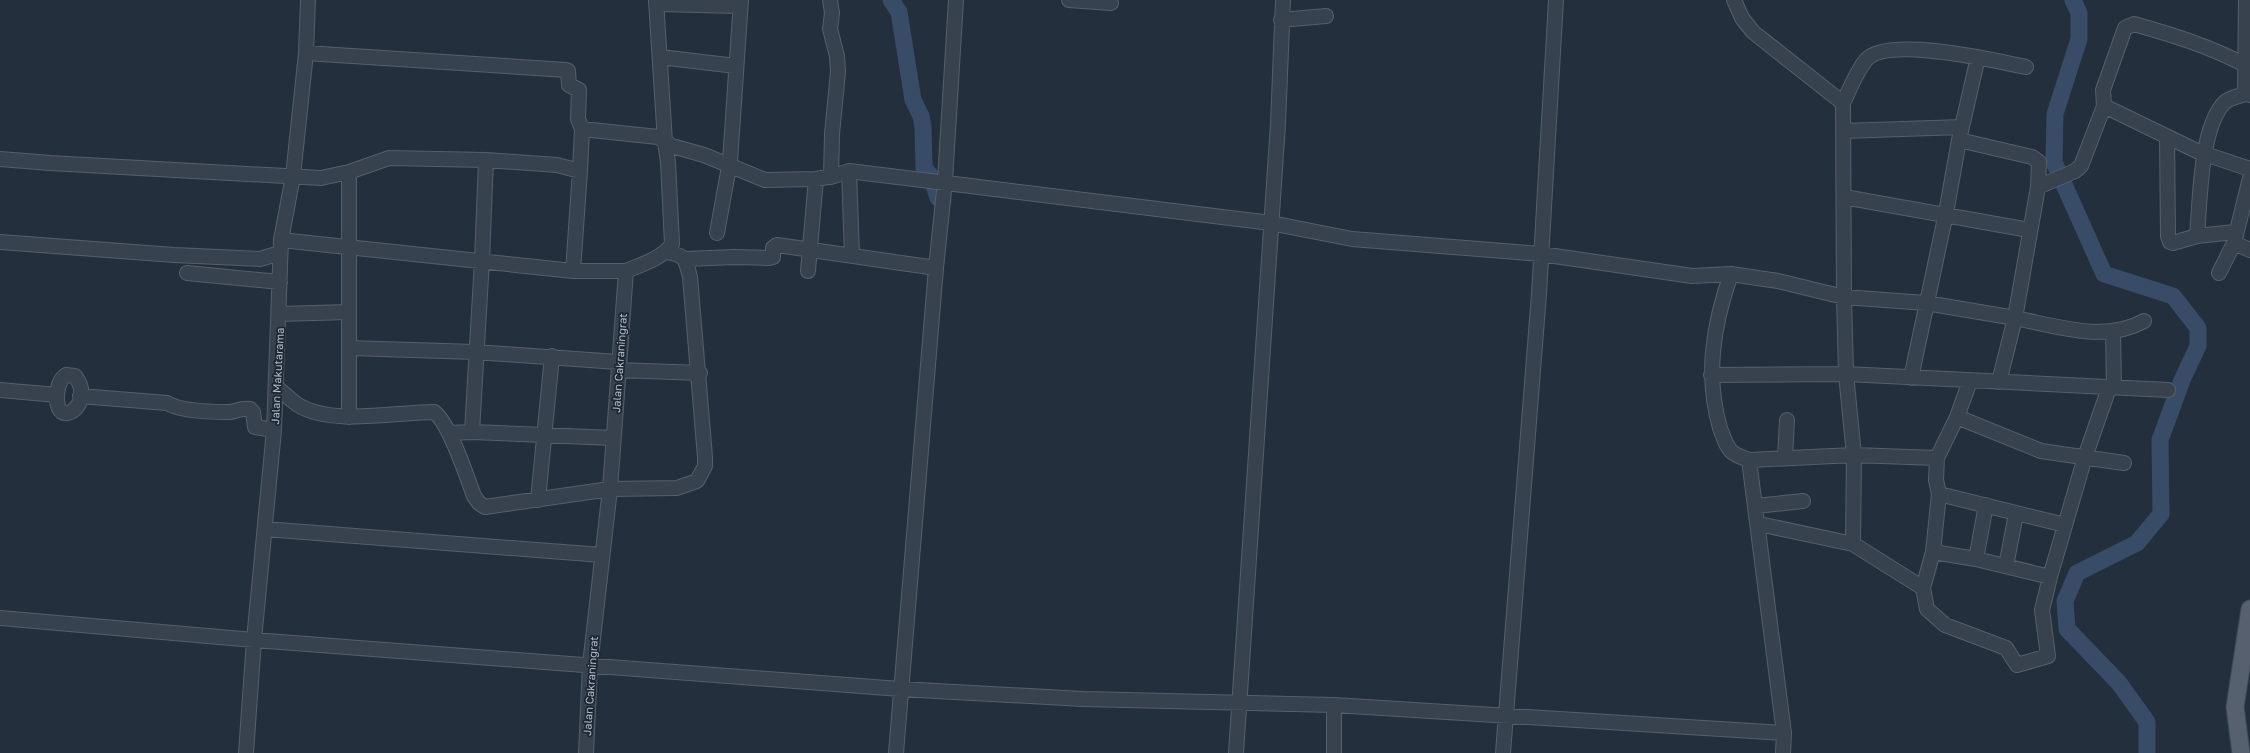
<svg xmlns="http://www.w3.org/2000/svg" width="2250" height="753" font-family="'Golos Text',sans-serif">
  <rect width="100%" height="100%" fill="#242f3e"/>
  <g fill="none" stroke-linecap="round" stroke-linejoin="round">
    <path stroke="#394c67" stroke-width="17" d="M891 0 899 12 913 100 921 116 923 127 924 168 931 176 938 198 943 201
      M2073 0 2079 13V39L2055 114 2054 162 2104 274 2173 296 2198 328V346L2182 380 2160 440 2161 514 2137 543 2077 573 2065 601 2067 629 2119 683 2147 722V753"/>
    <g stroke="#565f6c" stroke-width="16">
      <path id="minor" d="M830 0 832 13 830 29 837 56 838 72 832 134 831 177
        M1069 0 1111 3
        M1734 0 1742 18 1753 32 1843 103C1850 89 1856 72 1866 60 1887 35 1996 61 2026 67
        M2246 0 2245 94 2250 95
        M656 4 740 6
        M1281 20 1326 16
        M306 53 566 70 568 71 569 85 579 90 578 119 582 129
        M660 57 736 66
        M1843 103 1844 297 1846 374 1854 455 1853 544
        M2104 106 2199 152 2250 169
        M1843 131 1962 127
        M2167 137 2168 236 2170 242 2173 243 2197 236 2235 232
        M1959 140 2032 157 2039 162 2038 187 2015 318C2056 326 2105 343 2144 321
        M0 159 50 163 321 178 349 172 389 158 486 160 557 165 580 171 582 129 658 137 672 146 704 155 765 180 816 179 834 176 849 171 1271 223 1352 239 1541 254 1692 276 1731 274 1778 281 1844 297 1926 303 2015 318 1999 382
        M849 171 852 255
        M349 172V417
        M2038 187 2075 171 2081 166 2104 106 2103 90 2125 28 2134 24C2173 35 2209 46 2245 65
        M1844 197 2029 230
        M717 233 730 161 741 0
        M2197 236C2200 203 2200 126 2225 102 2229 98 2239 96 2245 94
        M281 240 573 271H626
        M0 242 174 255 260 259 280 253
        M2234 243 2250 250
        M686 259 734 257 769 258 773 257V248L777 245 936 268
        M573 271 580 171
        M808 271 816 179
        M187 273 280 282
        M2219 273 2234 243 2250 178
        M1731 274C1713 325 1705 376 1720 428 1723 436 1727 450 1735 454 1739 457 1745 458 1749 460L1854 455 1937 458
        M279 314 349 312
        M2113 332 2114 388
        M350 348 475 352 618 362
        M619 370 700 373
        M66 375 75 376C97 404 55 433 57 395 58 387 59 380 66 375Z
        M1711 375 1846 374 2168 390
        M1911 378 1946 213 1959 140 1978 57
        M1970 381 1957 417 1937 458 1936 480 1939 494 1933 552 1923 588 1927 609 1945 625 2006 648 2017 665 2048 656 2042 610 2050 577 2085 457 2109 388
        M277 388C284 393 291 400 298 405 332 426 396 412 434 412 449 422 467 477 474 496L479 503 485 507 610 489 677 488 697 481 705 466V457L690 277C685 258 686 256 667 252
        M0 390 57 395
        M80 396 167 403C180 411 213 412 229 412 237 411 241 408 250 409L253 412 255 427 274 430
        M1957 417 2041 451 2124 463
        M472 432 482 260 486 160
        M449 433 472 432 613 438
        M1785 458 1787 420
        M1749 460 1784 733 1783 753
        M1939 494 2065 525
        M538 500 552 356
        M1756 506 1803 501
        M1759 524 1853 544 1923 588
        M265 529 602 555
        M1933 552 1976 559 2050 577
        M1976 559 1986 505
        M2006 566 2016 514
        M0 618 254 640 900 689 1083 699 1334 705 1784 733
        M1334 705V753
        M246 753 254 640 274 430 281 240 293 176 306 53 308 0
        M586 753 590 665 610 489 626 271C642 264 662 259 672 244L668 162 665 142 656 0
        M896 753 936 268 945 181 956 0
        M1236 753 1278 124 1283 0
        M1503 753 1539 294 1556 0"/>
    </g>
    <g stroke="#414a57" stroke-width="19">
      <path id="major" d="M2241 753 2235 707 2250 609"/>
    </g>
    <use href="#minor" stroke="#38414e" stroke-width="14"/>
    <use href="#major" stroke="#56606e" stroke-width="17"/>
  </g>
  <g text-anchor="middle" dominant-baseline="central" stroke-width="3.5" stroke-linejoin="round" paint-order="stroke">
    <g font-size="11" fill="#b4bcc9" stroke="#1d2633">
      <text transform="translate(619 363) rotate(-86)">Jalan Cakraningrat</text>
      <text transform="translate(277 376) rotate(-87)">Jalan Makutarama</text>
      <text transform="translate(590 686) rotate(-86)">Jalan Cakraningrat</text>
    </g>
  </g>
</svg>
